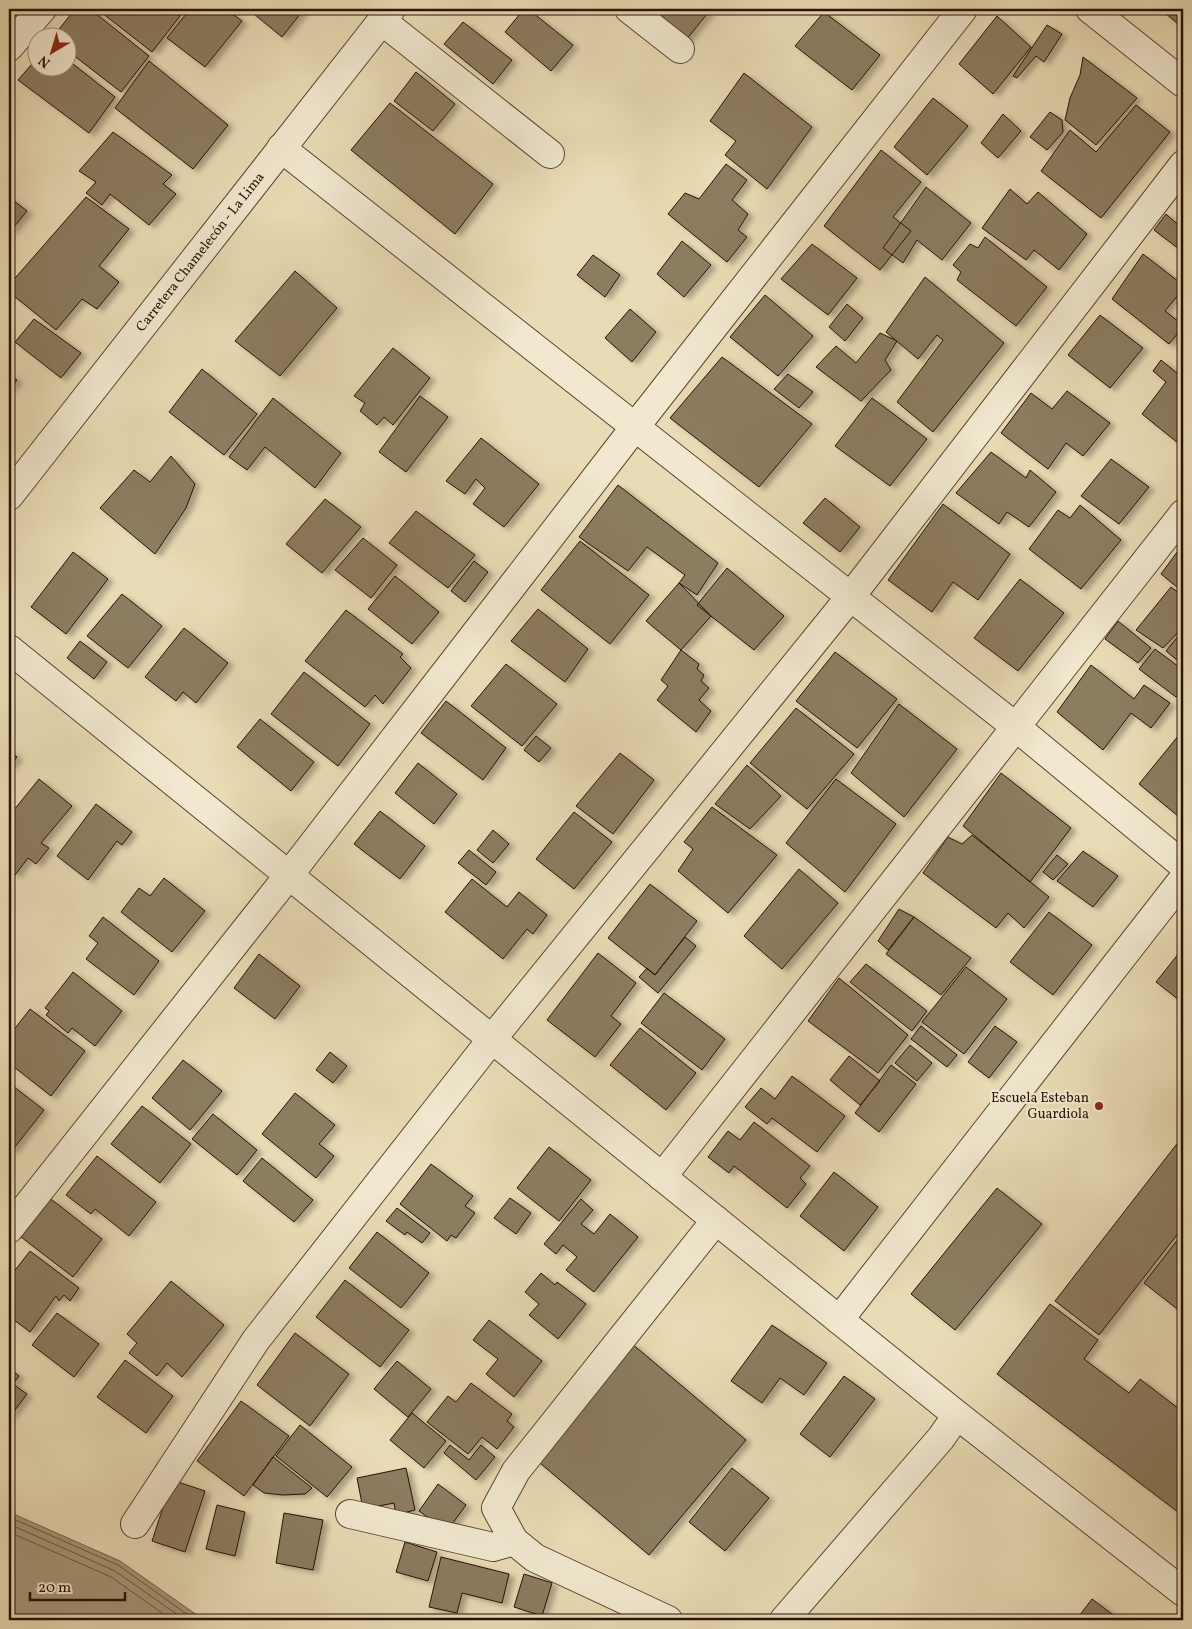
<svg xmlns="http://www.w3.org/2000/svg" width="1192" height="1629" font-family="Vollkorn,serif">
  <defs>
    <filter id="shadow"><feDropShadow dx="5.5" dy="3" stdDeviation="2.5" flood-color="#0004"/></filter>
  </defs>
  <rect width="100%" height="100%" fill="#e9dbb5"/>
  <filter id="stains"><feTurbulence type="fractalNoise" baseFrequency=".004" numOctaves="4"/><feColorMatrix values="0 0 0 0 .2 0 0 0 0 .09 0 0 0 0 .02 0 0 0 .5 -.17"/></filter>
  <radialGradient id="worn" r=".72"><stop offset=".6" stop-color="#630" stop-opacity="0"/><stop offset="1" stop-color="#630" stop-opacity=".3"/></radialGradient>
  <path fill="#a79779" stroke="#74624a" d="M9 1512 120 1561 204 1620H9Z"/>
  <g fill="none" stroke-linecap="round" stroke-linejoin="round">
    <path stroke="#68543e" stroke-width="1" d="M9 1517 118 1565 195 1620
      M9 1524 115 1571 185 1620
      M9 1532 111 1577 172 1620"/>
  </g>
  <path fill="#8c7b60" stroke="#281204" filter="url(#shadow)" d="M75 9H90L149 56 121 92 68 51V38H52Z
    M97 9H171L180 16 152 52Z
    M190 9H226L242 21 205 67 167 38Z
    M248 9H304L282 37Z
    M524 9H528L573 45 551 71 505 32Z
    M646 9H711L686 40Z
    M1168 9H1183V28L1165 13Z
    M824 12 880 55 852 90 795 46Z
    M997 16 1031 47 993 94 959 64Z
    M463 22 512 60 493 84 444 44Z
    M1047 25 1062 34 1044 62 1036 56 1017 78 1013 76Z
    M38 57V68H68V60L115 97 89 133 18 80Z
    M1083 57 1137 98 1096 145 1065 120 1070 98 1080 75Z
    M149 61 228 125 193 169 115 108Z
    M416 72 455 104 433 131 394 101Z
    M744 73 812 127 767 189 725 155 736 141 710 121Z
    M933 98 968 126 927 175 894 147Z
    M390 103 493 184 455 234 351 150Z
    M1136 105 1170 132 1101 218 1041 171 1070 130 1096 152Z
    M1050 112 1062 120 1063 132 1047 150 1030 137Z
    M1003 114 1021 131 998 158 981 143Z
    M113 132 172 175 163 184 176 194 149 225 110 194 102 205 86 193 96 182 79 171Z
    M881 150 921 182 893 217 911 231 880 270 824 226Z
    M726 164 747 180 732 200 748 214 738 230 747 237 727 262 668 214 685 193 699 199Z
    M926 187 971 223 942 260 917 240 903 263 883 248Z
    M1010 189 1027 204 1038 192 1087 234 1059 270 1034 250 1026 260 982 228Z
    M9 197 27 211 9 233Z
    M86 197 129 229 99 266 119 282 97 309 82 299 56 330 9 292V285Z
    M1183 209V220L1178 216Z
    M1166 214 1183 229V252L1154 230Z
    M985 237 1047 287 1016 326 957 280 961 272 953 265 970 244 978 248Z
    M682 241 711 265 684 297 657 274Z
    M812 244 857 278 828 315 781 279Z
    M1143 254 1183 285V289L1165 311 1183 325V327L1169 344 1112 299Z
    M593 255 620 275 605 297 577 275Z
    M295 271 337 308 280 376 235 341Z
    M925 277 1004 343 933 432 897 402 943 340 937 335 918 359 886 332Z
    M765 295 813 336 778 376 730 337Z
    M847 304 863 318 845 341 829 327Z
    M630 309 656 332 632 362 605 338Z
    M1100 315 1143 348 1110 388 1068 355Z
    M34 319 81 353 61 378 15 342Z
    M880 333 897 341 885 360 891 370 861 401 816 367 836 346 856 363Z
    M1183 340V351L1178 347Z
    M393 348 430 378 393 425 384 417 377 425 360 411 365 403 354 396Z
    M722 357 812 424 759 487 670 418Z
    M1161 360 1183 378V447L1142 414 1166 382 1153 371Z
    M202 369 257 414 224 455 169 412Z
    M9 374 17 380 9 391Z
    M788 374 813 392 799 408 774 389Z
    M1067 391 1110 423 1083 456 1066 443 1048 469 1001 433 1031 393 1052 409Z
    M420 396 448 417 406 472 379 452Z
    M273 398 341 453 315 488 265 447 247 470 229 457Z
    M872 398 927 439 890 486 835 446Z
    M481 438 539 484 504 527 473 504 485 488 476 479 465 494 446 481Z
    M991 452 1026 478 1030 470 1056 492 1029 527 1007 512 999 524 956 493Z
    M171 456 195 484 186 508 155 554 100 508 134 470 150 482Z
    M1111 459 1149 487 1119 524 1081 496Z
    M618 485 718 563 697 595 679 583 685 575 647 547 628 571 579 537Z
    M825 498 860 527 840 552 803 523Z
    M325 499 361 527 322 573 286 544Z
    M943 504 1010 554 978 600 953 582 932 612 888 580Z
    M1080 505 1121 540 1081 589 1029 549 1058 510 1070 518Z
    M416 511 475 555 448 588 389 543Z
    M363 538 397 565 371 598 335 570Z
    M580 541 649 595 610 644 541 590Z
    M1183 544V592L1161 574Z
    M73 552 108 579 66 634 31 607Z
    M474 561 488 572 465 602 451 591Z
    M727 568 784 616 754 650 697 605Z
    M395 576 439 612 412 644 368 609Z
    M1020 579 1064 613 1018 671 974 638Z
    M679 583 711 616 681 650 646 621Z
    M1171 587 1183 596V609L1179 614 1183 617V627L1163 648 1136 630Z
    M122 594 162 626 128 668 87 636Z
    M538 609 588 649 565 682 511 641Z
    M346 610 403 654 400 657 411 668 383 704 375 695 365 707 305 661Z
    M1118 621 1151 648 1138 663 1105 639Z
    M184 628 228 663 196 703 183 692 176 701 145 677Z
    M1181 633 1183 635V665L1166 651Z
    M80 641 107 662 94 679 67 658Z
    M1155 649 1183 670V687L1176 697 1139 669Z
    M681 650 699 664 697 669 704 675 701 681 709 688 699 700 711 711 696 732 657 700 668 686 661 680Z
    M835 652 897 699 857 748 796 701Z
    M506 664 557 704 522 746 471 706Z
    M1091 665 1134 699 1144 685 1170 703 1151 728 1131 713 1103 750 1057 712Z
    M304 672 370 724 338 766 271 714Z
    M446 701 506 748 483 780 421 733Z
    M899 704 957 749 904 817 851 773Z
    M796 708 854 754 807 809 750 763Z
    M260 719 314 762 291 791 237 747Z
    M1179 735 1183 739V820L1139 784Z
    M536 736 551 748 539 762 524 750Z
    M9 750 17 757 9 768Z
    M620 753 654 780 613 834 576 806Z
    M418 763 457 794 434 824 395 793Z
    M747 765 781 796 750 829 715 804Z
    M1001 773 1071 828 1030 882 963 826Z
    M39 779 72 806 41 843 49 848 36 864 28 858 15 875 9 870V829L13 825 9 821V816Z
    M836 779 896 824 845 892 786 843Z
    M96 804 132 832 122 845 117 841 88 880 57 856Z
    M712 807 777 855 728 913 678 871 693 849 684 842Z
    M380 811 425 846 400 879 354 844Z
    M574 812 612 842 574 889 536 859Z
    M493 830 509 844 493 863 477 850Z
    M972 835 1049 897 1024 928 1008 913 996 928 923 873 948 837 962 844Z
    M469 850 496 872 486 885 458 863Z
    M1083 851 1118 876 1093 907 1057 881Z
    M1057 855 1068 864 1053 880 1043 872Z
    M799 869 838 903 782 969 744 936Z
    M164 878 205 911 172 952 121 912 139 888 150 896Z
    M472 879 507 907 519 892 547 915 533 934 527 929 503 959 445 912Z
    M650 884 697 921 655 975 608 938Z
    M899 909 914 917 888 950 878 941Z
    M1049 912 1092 945 1053 995 1010 962Z
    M103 917 159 961 134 995 86 959 98 943 89 936Z
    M914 917 971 958 941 995 886 954Z
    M685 937 696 946 658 993 639 977 647 968 655 975Z
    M1183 948V1003L1156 982Z
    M598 953 636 983 611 1016 621 1024 595 1057 547 1020Z
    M259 954 300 986 275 1019 234 988Z
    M866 964 927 1011 912 1031 850 982Z
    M966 967 1007 999 964 1054 922 1022Z
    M73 972 122 1011 95 1046 72 1028 68 1033 46 1015 49 1011 45 1008Z
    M839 978 908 1035 878 1073 808 1021Z
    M664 993 725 1039 702 1070 641 1023Z
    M30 1009 85 1051 51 1096 9 1063V1036Z
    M921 1026 957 1055 947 1067 911 1039Z
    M995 1026 1017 1042 989 1078 968 1062Z
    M640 1028 696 1073 666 1110 610 1065Z
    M910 1045 932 1063 917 1081 895 1063Z
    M330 1052 347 1066 333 1083 316 1070Z
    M849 1056 880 1081 860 1105 830 1080Z
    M183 1060 222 1091 190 1130 152 1098Z
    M891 1065 916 1084 879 1132 855 1113Z
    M792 1076 845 1116 817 1152 772 1118 767 1124 745 1107 761 1088 775 1099Z
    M9 1083 44 1110 11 1152 9 1150Z
    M295 1093 335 1125 319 1144 334 1156 316 1178 262 1134Z
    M142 1106 191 1144 160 1183 111 1144Z
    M213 1114 257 1150 237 1175 192 1139Z
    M754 1122 810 1166 800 1178 806 1184 787 1208 734 1166 729 1173 708 1157 728 1131 740 1140Z
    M1183 1136V1227L1099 1335 1055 1301Z
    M549 1147 591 1180 559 1221 517 1188Z
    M97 1156 156 1202 129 1236 95 1209 91 1214 66 1195Z
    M262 1158 313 1200 294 1222 243 1181Z
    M431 1164 473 1196 465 1206 475 1213 456 1238 451 1235 447 1241 400 1204Z
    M834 1172 878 1207 844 1251 800 1216Z
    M997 1188 1042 1224 955 1330 911 1294Z
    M510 1198 531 1213 516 1234 494 1218Z
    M51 1199 102 1239 73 1277 21 1237Z
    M581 1199 593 1210 581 1224 594 1234 610 1214 638 1237 594 1292 566 1270 577 1257 563 1245 556 1254 544 1244Z
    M397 1208 430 1233 422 1243 407 1232 405 1235 386 1221Z
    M377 1232 429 1273 401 1308 349 1268Z
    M1183 1233V1309L1181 1312 1144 1283Z
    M30 1251 79 1288 70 1301 64 1295 59 1301 56 1296 30 1332 9 1316V1278Z
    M541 1273 555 1285 557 1282 586 1304 558 1339 529 1315 539 1304 525 1292Z
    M345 1280 409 1330 380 1367 316 1317Z
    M171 1281 224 1325 182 1377 167 1363 157 1376 129 1353 137 1343 127 1334Z
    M1050 1304 1098 1340 1084 1359 1129 1393 1140 1379 1183 1412V1415L1177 1424 1183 1429V1516L997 1374Z
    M57 1313 99 1344 74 1377 32 1345Z
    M489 1320 542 1361 514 1397 486 1374 498 1359 473 1340Z
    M772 1325 827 1363 804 1395 780 1378 762 1403 731 1381Z
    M295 1333 349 1374 310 1426 257 1385Z
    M631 1343 746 1440 649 1555 534 1458Z
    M125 1360 173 1396 146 1433 97 1397Z
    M397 1361 431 1389 408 1417 374 1389Z
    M9 1368 19 1376 13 1384 27 1394 9 1418Z
    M844 1376 875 1399 830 1457 800 1434Z
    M471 1383 512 1414 507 1421 514 1427 497 1449 482 1437 468 1454 427 1422 448 1396 456 1402Z
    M241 1401 289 1436 244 1496 197 1461Z
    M412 1413 446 1441 424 1468 390 1440Z
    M300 1425 352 1467 327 1497 276 1456Z
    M450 1445 469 1460 481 1445 495 1457 476 1480 444 1453Z
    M273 1457 312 1488 305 1494 283 1495 264 1493 253 1485Z
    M406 1468 415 1510 396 1515 394 1503 363 1509 357 1478Z
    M732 1468 769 1498 725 1551 689 1522Z
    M172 1480 205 1491 185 1552 152 1541Z
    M438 1484 466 1505 447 1531 419 1511Z
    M217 1505 245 1512 235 1556 206 1549Z
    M284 1513 323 1520 313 1570 276 1563Z
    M405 1542 437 1552 428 1581 396 1572Z
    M441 1557 509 1574 502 1603 462 1593 457 1613 429 1607Z
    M524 1574 552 1583 542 1616 514 1607Z
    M1092 1599 1120 1620H1076Z
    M477 1616 490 1620H476Z"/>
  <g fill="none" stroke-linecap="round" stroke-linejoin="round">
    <g stroke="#584430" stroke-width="30">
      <g id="minor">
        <path d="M629 9 680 49"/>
        <path d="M1090 9 1183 83"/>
        <path d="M382 21 550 154"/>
        <path d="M9 47 42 9"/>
        <path d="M281 148 1016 727 1183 865"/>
        <path id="s1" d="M9 496 391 9"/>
        <path d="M9 649 957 1415 1183 1592"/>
        <path d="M662 1177 1183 514"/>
        <path d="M9 1229 289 875 635 427 963 9"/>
        <path d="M839 1320 1183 879"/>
        <path d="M350 1514 493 1547 514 1541"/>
        <path d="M135 1524 256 1340 492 1039 851 596 1183 165"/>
        <path d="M668 1620 535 1558 514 1541 496 1508 516 1471 716 1220"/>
        <path d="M784 1620 941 1438 957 1415"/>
      </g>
    </g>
    <use href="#minor" stroke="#f1e8cf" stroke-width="28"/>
  </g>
  <circle fill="#8f2418" stroke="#f1e8cf" stroke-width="2" cx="1099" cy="1106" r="5"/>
  <g text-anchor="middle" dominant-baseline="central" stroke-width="4" stroke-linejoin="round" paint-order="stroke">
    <g font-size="14" fill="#281204" stroke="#f1e8cf">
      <text stroke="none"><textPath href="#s1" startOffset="310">Carretera Chamelecón - La Lima</textPath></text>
    </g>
    <g font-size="14" fill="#281204" stroke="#f1e8cf" text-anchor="end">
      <text x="1089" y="1098">Escuela Esteban<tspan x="1089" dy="16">Guardiola</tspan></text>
    </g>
  </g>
  <rect width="1192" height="1629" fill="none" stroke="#e9dbb5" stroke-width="30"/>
  <rect x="10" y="10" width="1172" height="1609" fill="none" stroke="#281204" stroke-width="2.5"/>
  <rect x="15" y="15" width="1162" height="1599" fill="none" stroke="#281204"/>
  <g transform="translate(52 52) rotate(218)"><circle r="24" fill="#f1e8cf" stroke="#a1927e"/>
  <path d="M0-4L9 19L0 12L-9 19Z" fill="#8f2418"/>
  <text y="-8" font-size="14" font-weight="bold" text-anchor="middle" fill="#281204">N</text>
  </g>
  <path d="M30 1592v8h95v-8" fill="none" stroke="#281204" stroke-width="2.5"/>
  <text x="38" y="1592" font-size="15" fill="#281204" stroke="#f1e8cf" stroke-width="4" paint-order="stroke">20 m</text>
  <rect width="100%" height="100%" filter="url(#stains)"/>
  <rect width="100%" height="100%" fill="url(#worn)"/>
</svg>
